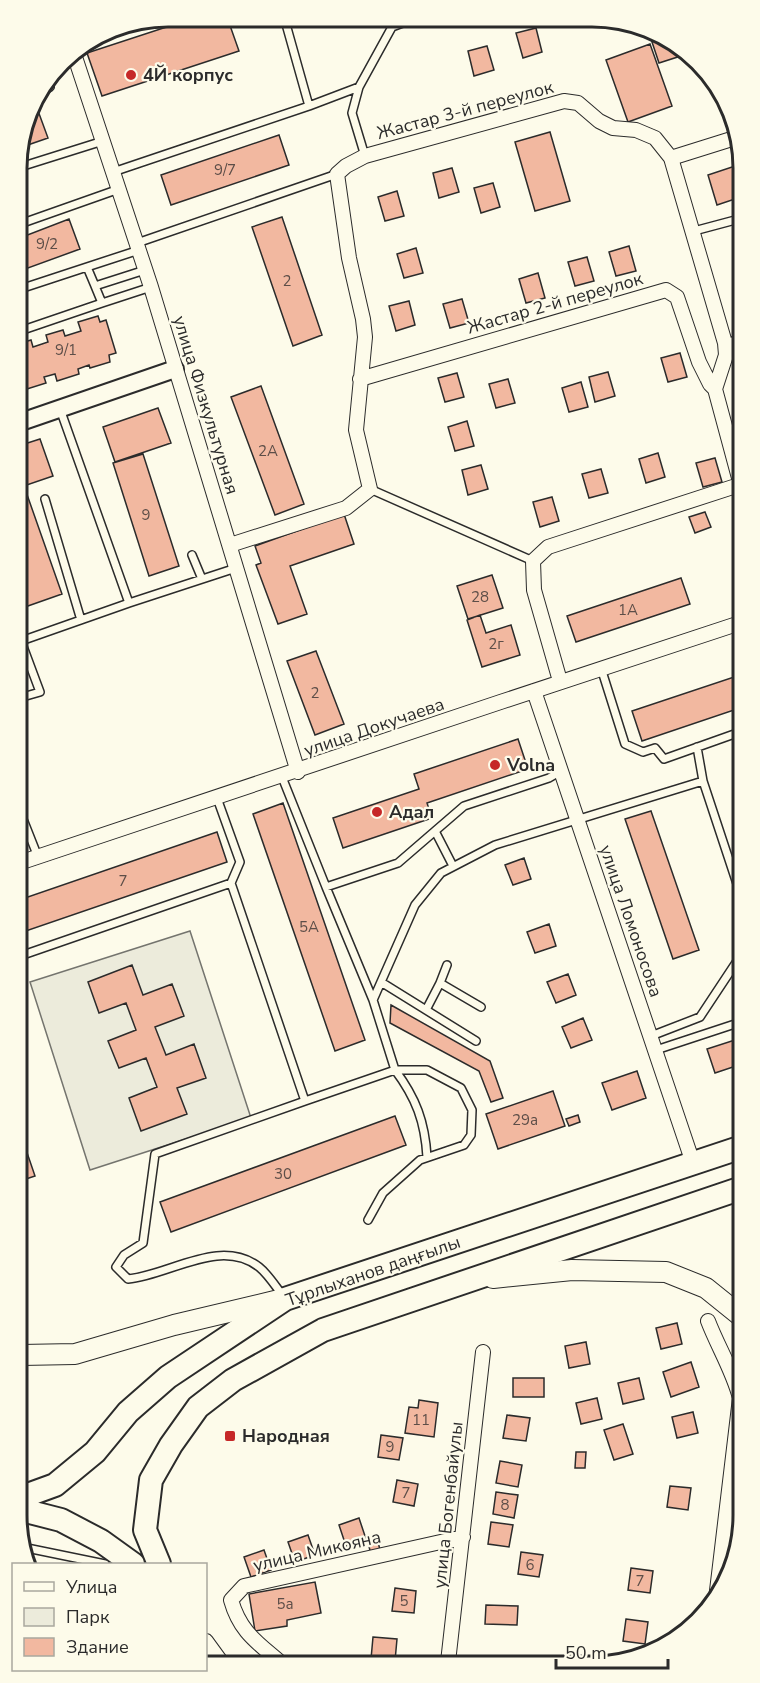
<svg xmlns="http://www.w3.org/2000/svg" width="760" height="1683" font-family="'Nunito Sans',sans-serif">
  <rect width="100%" height="100%" fill="#fdfbea"/>
  <path fill="#ecebdb" stroke="#74746e" stroke-width="1.5" d="M190 931 251 1118 90 1170 30 982Z"/>
  <path fill="#f2b8a0" stroke="#2b2b2b" stroke-width="1.5" d="M197 17H227L239 51 102 96 87 53Z
    M536 28 542 52 523 58 516 33Z
    M649 33 690 53 659 63Z
    M650 44 672 106 628 122 606 60Z
    M487 46 494 70 474 76 468 51Z
    M37 108 48 138 19 148 29 111Z
    M550 132 570 201 535 211 515 142Z
    M279 135 289 165 171 205 161 175Z
    M738 165V198L717 205 708 175Z
    M452 168 459 192 439 198 433 173Z
    M493 183 500 207 481 213 474 188Z
    M397 191 404 216 385 221 378 197Z
    M282 217 322 335 293 346 252 227Z
    M69 219 80 249 17 272V239Z
    M629 246 636 271 616 276 609 252Z
    M416 248 423 273 404 278 397 254Z
    M587 257 594 281 575 286 568 262Z
    M538 273 545 298 526 303 519 279Z
    M462 299 469 323 450 328 443 304Z
    M409 301 415 325 396 331 389 306Z
    M98 316 100 322 106 320 116 353 109 355 110 362 90 368 89 365 78 369 79 374 57 381 55 374 44 377 46 383 27 389V383L18 386V344L31 340 33 347 48 342 46 335 63 330 65 336 81 331 78 322Z
    M680 353 687 377 668 382 661 358Z
    M608 372 615 396 595 402 589 377Z
    M457 373 464 397 445 402 438 378Z
    M508 379 515 403 496 408 489 384Z
    M581 382 588 407 569 412 562 388Z
    M261 386 304 504 275 515 231 397Z
    M158 408 171 443 115 462 103 427Z
    M467 421 474 446 455 451 448 427Z
    M40 439 53 476 18 488V446Z
    M658 453 665 477 646 483 639 459Z
    M143 454 179 566 149 576 113 463Z
    M715 458 722 482 703 487 696 463Z
    M481 465 488 489 468 495 462 470Z
    M601 469 608 493 589 498 582 474Z
    M24 486 62 594 25 607 18 589V488Z
    M552 497 559 521 540 527 533 502Z
    M705 512 711 527 695 533 689 517Z
    M344 514 354 544 290 566 307 614 278 624 256 565 261 563 255 546Z
    M492 575 503 608 468 619 457 586Z
    M681 578 690 604 576 642 567 616Z
    M480 615 486 633 511 625 520 655 482 667 467 620Z
    M316 651 344 724 315 735 287 661Z
    M740 675V708L642 741 632 711Z
    M518 739 528 769 427 803 432 818 343 848 333 818 419 789 414 774Z
    M283 803 365 1040 335 1051 253 814Z
    M651 811 699 950 673 959 625 819Z
    M217 832 227 862 20 933 19 900Z
    M524 858 531 879 513 885 505 865Z
    M549 924 556 946 535 953 527 932Z
    M132 965 143 995 172 984 184 1016 155 1027 166 1055 194 1044 206 1078 177 1088 187 1114 141 1131 129 1098 157 1087 146 1058 119 1068 108 1041 136 1030 126 1003 99 1013 88 982Z
    M568 974 576 995 556 1003 547 982Z
    M391 1005 490 1061 503 1098 491 1102 479 1071 390 1023Z
    M583 1018 592 1040 571 1048 562 1027Z
    M741 1038 742 1064 715 1073 707 1049Z
    M637 1071 646 1098 612 1110 602 1083Z
    M553 1091 565 1126 498 1149 486 1114Z
    M578 1115 580 1122 569 1126 566 1119Z
    M395 1116 406 1145 171 1232 160 1202Z
    M20 1132 35 1176 20 1181Z
    M677 1323 682 1344 661 1349 656 1328Z
    M586 1342 590 1364 569 1368 565 1346Z
    M691 1362 699 1387 671 1397 663 1372Z
    M513 1378H544V1397H513Z
    M639 1378 644 1399 623 1404 618 1383Z
    M597 1398 602 1419 581 1424 576 1403Z
    M419 1400 438 1403 434 1437 405 1433 409 1407 418 1408Z
    M693 1412 698 1433 677 1438 672 1417Z
    M507 1415 530 1418 526 1441 503 1438Z
    M623 1424 633 1454 614 1460 604 1430Z
    M381 1435 403 1438 399 1460 378 1457Z
    M576 1452H586L585 1468H575Z
    M500 1461 522 1465 518 1487 496 1483Z
    M397 1480 418 1484 414 1506 393 1502Z
    M670 1486 691 1488 688 1510 667 1507Z
    M496 1492 518 1495 514 1518 493 1514Z
    M359 1518 366 1539 346 1546 339 1525Z
    M491 1522 513 1525 509 1547 488 1544Z
    M308 1535 315 1555 295 1562 288 1542Z
    M377 1539 381 1553 371 1556 368 1541Z
    M264 1550 271 1570 251 1577 244 1557Z
    M521 1552 543 1555 539 1577 518 1574Z
    M631 1568 653 1571 650 1593 628 1590Z
    M315 1582 321 1613 287 1620V1626L255 1631 249 1594Z
    M395 1588 416 1591 414 1613 392 1611Z
    M486 1605 518 1606 517 1625 485 1624Z
    M626 1619 648 1622 645 1644 623 1641Z
    M373 1637 397 1639 395 1661 371 1659Z"/>
  <g fill="none" stroke-linecap="round" stroke-linejoin="round">
    <g stroke="#2b2b2b" stroke-width="10">
      <path id="service" d="M284 17 309 106 359 87
        M37 95 50 87 48 80
        M365 156 352 113 359 87 392 27 416 18
        M17 168 103 141
        M113 172 309 106
        M17 225 119 189
        M694 231 739 219
        M137 243 337 174
        M87 267 139 250
        M17 290 87 267 95 286
        M102 303 151 287
        M17 332 102 303 95 286 145 270
        M725 343 739 339
        M60 409 129 603 236 568
        M370 489 533 561
        M45 499 81 620
        M192 555 202 579
        M601 668 625 744 643 752 655 748 664 759 740 732
        M19 698 40 692 21 641 129 603
        M282 777 326 887 398 863 464 806 549 778 561 771
        M703 781 741 896
        M19 809 38 857
        M435 831 453 866
        M231 883 305 1101 155 1154 143 1243 124 1255 116 1267 128 1279C170 1275 220 1237 259 1267 268 1274 276 1287 283 1296
        M326 887 373 1000
        M20 956 231 883 240 862 217 798
        M381 982 476 1041
        M440 983 447 965
        M426 1010 440 983 481 1007
        M651 1036 700 1017 741 955
        M656 1050 741 1022
        M395 1070C416 1098 425 1122 427 1157
        M305 1101 395 1070 373 1000 415 905 441 873 495 845 703 781 697 747
        M368 1220 383 1193 420 1160 464 1145 471 1135 472 1110 461 1088 427 1070H395
        M22 1547 105 1564"/>
    </g>
    <g stroke="#2b2b2b" stroke-width="16">
      <path id="minor" d="M73 51 151 287 298 772
        M671 158 738 137
        M360 379 666 290 677 297 699 362 710 384 715 389 739 478
        M230 545 346 508 370 489 356 430 365 337 363 319 349 258 337 174 346 166 365 156 564 101 578 103 599 121 613 128 636 130 655 138 671 158 725 343 726 355 715 389
        M560 681 534 590 533 561 548 547 739 485
        M534 691 693 1163
        M19 863C260 784 499 701 740 623
        M708 1321C718 1347 733 1371 740 1398L716 1599
        M206 1641 222 1663
        M448 1662 483 1352
        M281 1663C257 1642 240 1632 231 1600L244 1586 463 1537"/>
    </g>
    <g stroke="#2b2b2b" stroke-width="20">
      <path id="tertiary" d="M18 423 175 369"/>
    </g>
    <g stroke="#2b2b2b" stroke-width="22">
      <path id="secondary" d="M493 1278 572 1270 666 1272 706 1288 742 1317
        M21 1355 75 1354 174 1325 279 1300"/>
    </g>
    <g stroke="#2b2b2b" stroke-width="26">
      <path id="trunk" d="M22 1497 55 1485 95 1452 128 1412 168 1377 285 1299 742 1147
        M22 1510 61 1520 101 1541 133 1564
        M159 1564 145 1530 151 1480 171 1445 198 1407 233 1380 323 1330 742 1188
        M206 1654 208 1663"/>
    </g>
    <use href="#service" stroke="#fdfbea" stroke-width="7"/>
    <use href="#minor" stroke="#fdfbea" stroke-width="14"/>
    <use href="#tertiary" stroke="#fdfbea" stroke-width="16"/>
    <use href="#secondary" stroke="#fdfbea" stroke-width="20"/>
    <use href="#trunk" stroke="#fdfbea" stroke-width="22"/>
  </g>
  <g fill="#c62828" stroke="#fdfbea" stroke-width="2">
    <circle cx="131" cy="75" r="6"/>
    <circle cx="495" cy="765" r="6"/>
    <circle cx="377" cy="812" r="6"/>
    <rect x="224" y="1430" width="12" height="12" rx="3"/>
  </g>
  <g text-anchor="middle" dominant-baseline="central" stroke-width="4.5" stroke-linejoin="round" paint-order="stroke">
    <g font-size="15" fill="#5d4e48">
      <text x="225" y="170">9/7</text>
      <text x="47" y="244">9/2</text>
      <text x="287" y="281">2</text>
      <text x="66" y="350">9/1</text>
      <text x="268" y="451">2А</text>
      <text x="146" y="515">9</text>
      <text x="480" y="597">28</text>
      <text x="628" y="610">1А</text>
      <text x="496" y="644">2г</text>
      <text x="315" y="693">2</text>
      <text x="123" y="881">7</text>
      <text x="309" y="927">5А</text>
      <text x="525" y="1120">29а</text>
      <text x="283" y="1174">30</text>
      <text x="421" y="1420">11</text>
      <text x="390" y="1447">9</text>
      <text x="406" y="1493">7</text>
      <text x="505" y="1505">8</text>
      <text x="530" y="1565">6</text>
      <text x="640" y="1581">7</text>
      <text x="404" y="1601">5</text>
      <text x="285" y="1604">5а</text>
    </g>
    <g font-size="18" font-weight="bold" fill="#2b2b2b" stroke="#fdfbea" text-anchor="start">
      <text x="143" y="75">4Й корпус</text>
      <text x="507" y="765">Volna</text>
      <text x="389" y="812">Адал</text>
      <text x="242" y="1436">Народная</text>
    </g>
    <g font-size="18" fill="#2b2b2b" stroke="#fdfbea">
      <text transform="translate(465 110) rotate(-15)">Жастар 3-й переулок</text>
      <text transform="translate(555 303) rotate(-16)">Жастар 2-й переулок</text>
      <text transform="translate(206 405) rotate(73)">улица Физкультурная</text>
      <text transform="translate(374 727) rotate(-19)">улица Докучаева</text>
      <text transform="translate(631 921) rotate(71)">улица Ломоносова</text>
      <text transform="translate(373 1271) rotate(-19)">Тұрлыханов даңғылы</text>
      <text transform="translate(448 1505) rotate(-84)">улица Богенбайулы</text>
      <text transform="translate(317 1551) rotate(-13)">улица Микояна</text>
    </g>
  </g>
  <path d="M0 0H760V1683H0ZM168 27H592A141 141 0 0 1 733 168V1515A141 141 0 0 1 592 1656H168A141 141 0 0 1 27 1515V168A141 141 0 0 1 168 27Z" fill="#fdfbea" fill-rule="evenodd"/>
  <path fill="none" stroke="#2b2b2b" stroke-width="3" d="M168 27H592A141 141 0 0 1 733 168V1515A141 141 0 0 1 592 1656H168A141 141 0 0 1 27 1515V168A141 141 0 0 1 168 27Z"/>
  <rect x="12" y="1563" width="195" height="108" fill="#fdfbea" stroke="#a9a89e" stroke-width="1.5"/>
  <rect x="24" y="1582" width="30" height="9" fill="#fdfbea" stroke="#a9a89e" stroke-width="1.5"/>
  <text x="66" y="1593" font-size="18" fill="#2b2b2b">Улица</text>
  <rect x="24" y="1608" width="30" height="18" fill="#ecebdb" stroke="#a9a89e" stroke-width="1.5"/>
  <text x="66" y="1623" font-size="18" fill="#2b2b2b">Парк</text>
  <rect x="24" y="1638" width="30" height="18" fill="#f2b8a0" stroke="#a9a89e" stroke-width="1.5"/>
  <text x="66" y="1653" font-size="18" fill="#2b2b2b">Здание</text>
  <path d="M556 1659v9h112v-9" fill="none" stroke="#2b2b2b" stroke-width="3"/>
  <text x="565" y="1659" font-size="18" fill="#2b2b2b" stroke="#fdfbea" stroke-width="4.5" paint-order="stroke">50 m</text>
</svg>
